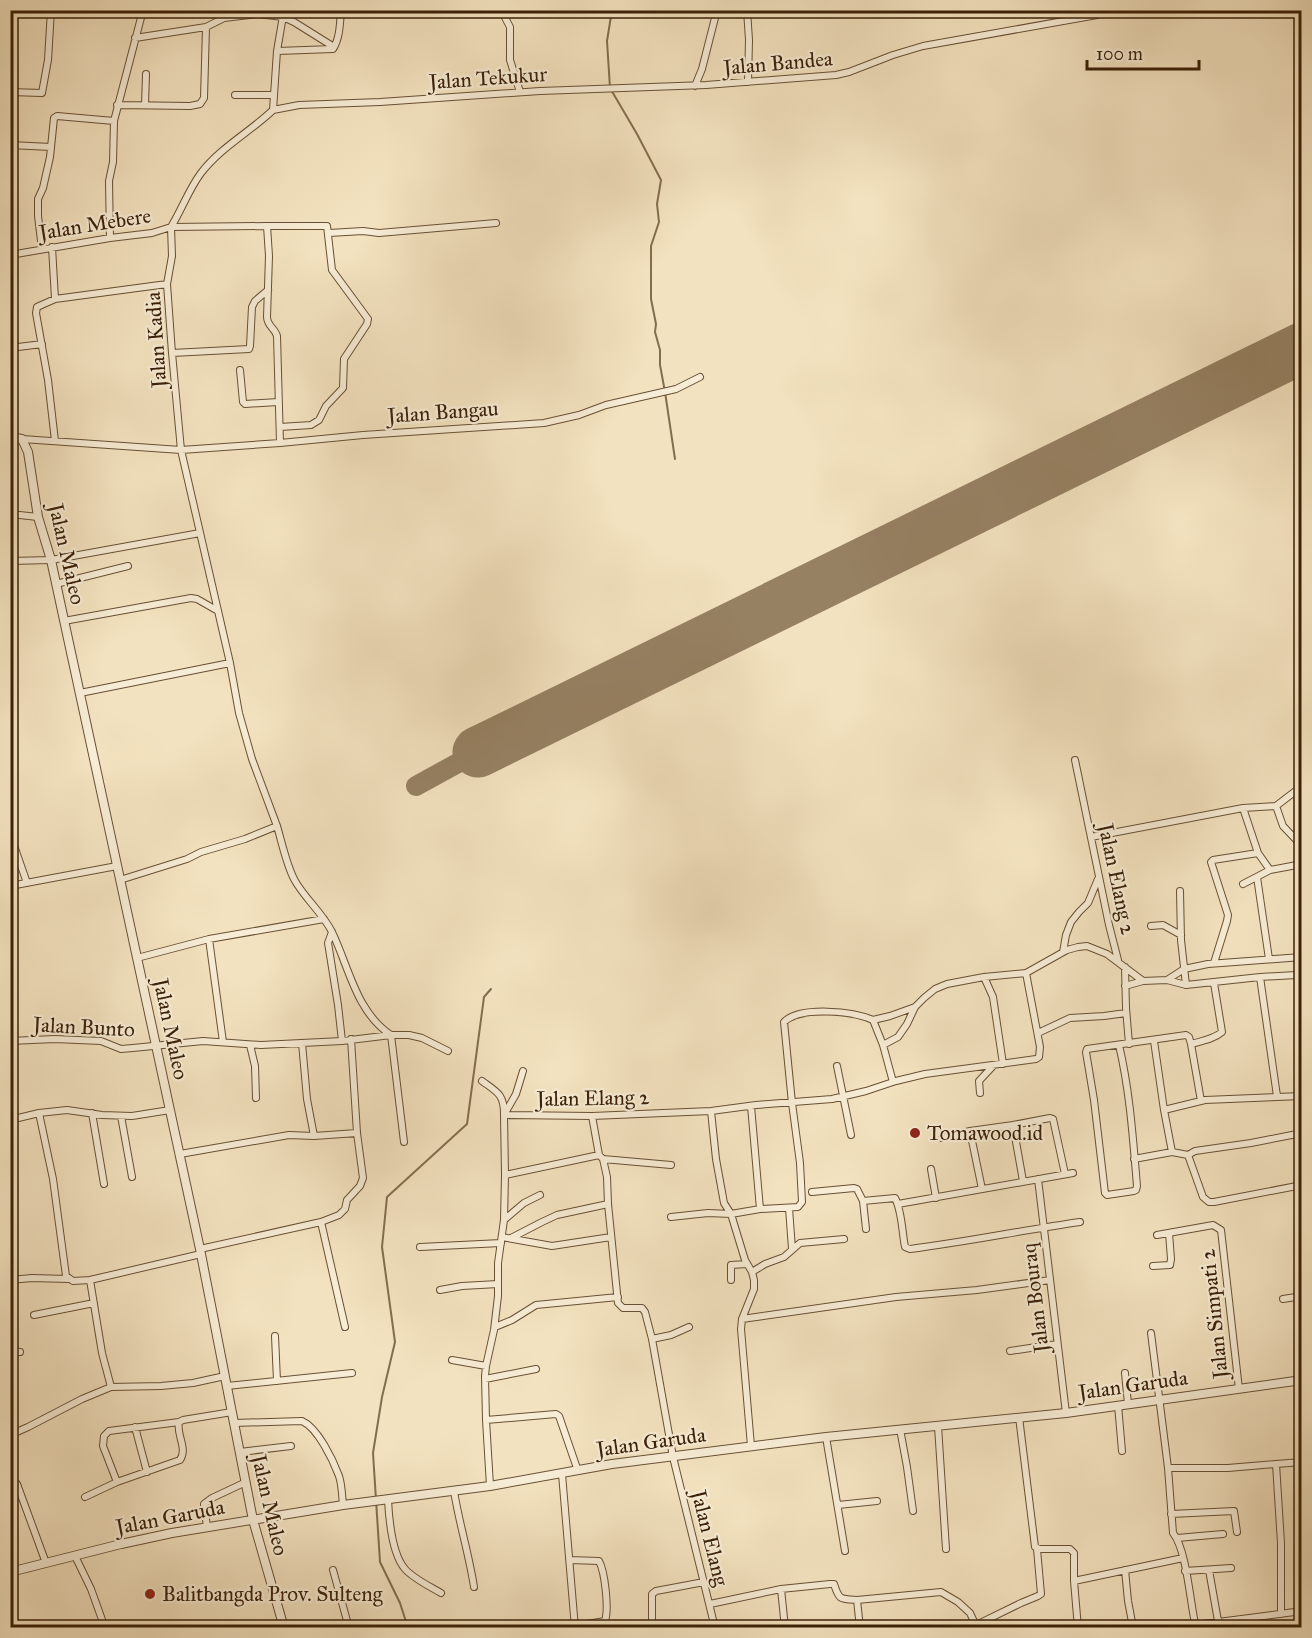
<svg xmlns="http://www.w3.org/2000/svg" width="1312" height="1638" font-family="'IM FELL Great Primer',serif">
  <rect width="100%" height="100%" fill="#f3e2bf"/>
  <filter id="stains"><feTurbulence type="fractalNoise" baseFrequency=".00333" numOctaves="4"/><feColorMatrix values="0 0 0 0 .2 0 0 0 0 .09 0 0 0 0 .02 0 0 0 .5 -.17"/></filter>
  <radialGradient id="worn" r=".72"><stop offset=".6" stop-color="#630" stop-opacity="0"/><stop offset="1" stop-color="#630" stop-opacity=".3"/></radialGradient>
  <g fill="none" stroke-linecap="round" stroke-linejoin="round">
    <path stroke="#836d50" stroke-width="2" d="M612 10 607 41 610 88 637 134 661 180 657 204 659 222 651 246V299L656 324 655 332 660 350V365L665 392 675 459
      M408 1628 400 1603 380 1562 373 1453 382 1397 395 1342 382 1247 387 1197 467 1124 484 997 491 989"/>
    <path stroke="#968163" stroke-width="20" d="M416 786 478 752"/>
    <path stroke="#968163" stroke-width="51" d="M478 752 1302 348"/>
    <g stroke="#685035" stroke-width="8">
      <path id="minor" d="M501 10 510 27V60L520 92
        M747 10 749 40 748 82
        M135 38 206 27 224 18 258 14 283 17 294 22 334 47
        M277 51 333 49C340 38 340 23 341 10
        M695 86 702 69 717 10
        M10 92 42 93 48 60 51 10
        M235 95H274
        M117 105 190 106 200 104 204 98 206 27
        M145 105 146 74
        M273 110 299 105 380 102 540 91 706 85 836 75 849 72 893 55 923 46 1097 15V10
        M273 110 277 51 284 10
        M10 145 51 147
        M267 226H327L332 270 368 319 367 324 344 359 343 388 326 406 319 420 311 425 280 427
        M329 233 363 231 379 233 496 223
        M110 238 109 181 113 162 114 121 143 10
        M52 247 55 299
        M42 249 38 216V199L43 188 50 157 54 118 57 116 114 121
        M10 255 110 238 152 233 171 227C182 209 189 189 201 173 221 147 250 132 273 110
        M10 348 42 344
        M172 353 249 349 250 346 252 307 255 301 268 290
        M240 370 243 402 245 404 278 402
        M22 439 181 450 280 443 363 435 544 423 579 415 606 405 676 389 700 377
        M55 441 48 380 36 313 37 307 55 299 167 284
        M10 514 38 517
        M10 561 51 560 200 533
        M56 584 128 566
        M64 621 191 598 197 599 218 611
        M80 693 230 663
        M1075 760 1109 925 1118 960
        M1302 784 1297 790 1276 806 1283 826 1302 846
        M1243 808 1258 853 1270 870 1302 864
        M277 826 252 759 239 713 230 663 181 450 172 353 167 284 172 256 171 227 267 226 269 256 267 317C267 326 275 328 277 336L280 443
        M10 834 27 883
        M1091 837 1243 808 1276 806
        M1257 877 1269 959
        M120 880 187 859 201 852 245 839 277 826C282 843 286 863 294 879 304 898 322 912 332 932 349 967 356 1012 391 1035L404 1142
        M1243 884 1270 870
        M10 886 117 866
        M1180 891 1181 940 1186 985
        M1151 926 1163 925 1181 935
        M332 932 328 943 329 949 338 1005 342 1041
        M209 939 223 1042
        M1063 952 1066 935 1071 922 1079 912 1088 903 1098 879
        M137 958 209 939 324 919
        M1214 963 1227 921 1228 915 1211 862 1213 860 1258 853
        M1125 967 1126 1008 1129 1044
        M984 977 993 997 1003 1064
        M1260 977 1277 1096
        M1167 980 1184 969 1208 964 1302 957
        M1125 986 1143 981
        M1038 1033 1070 1018 1104 1016 1126 1013
        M10 1041 55 1039 101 1041 121 1049 133 1048 203 1041 261 1045 342 1041 391 1035H409L422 1038 448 1051
        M1154 1041 1164 1110 1205 1100 1302 1096
        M302 1043 307 1099 314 1136
        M1191 1044C1202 1041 1214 1039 1222 1032L1214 983
        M250 1045 255 1066 256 1098
        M883 1045 873 1020 890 1016 915 1007
        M1119 1045C1130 1092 1133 1139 1137 1186L1136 1190 1134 1191 1107 1195 1105 1193 1094 1100 1086 1052 1087 1049 1186 1035 1189 1037 1191 1044 1201 1101
        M837 1066 851 1135
        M482 1081C497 1092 504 1094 504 1114
        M893 1082 883 1045 898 1037 907 1024 915 1007 924 998 935 989 947 984 984 977 1026 973 1067 950 1078 947 1087 946 1107 954 1143 981 1167 980 1186 985 1260 977 1296 975 1302 979
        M980 1093 979 1081 993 1066
        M1164 1110 1172 1152 1188 1155 1203 1197 1209 1202H1214L1302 1185
        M711 1111 716 1159 724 1203 731 1214 745 1260 752 1272 754 1280V1289L742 1319 741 1329 751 1446
        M39 1113 53 1179 66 1276 73 1281 90 1280 102 1353 111 1387
        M92 1113 104 1184
        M504 1115 516 1094 523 1071
        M121 1116 132 1177
        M592 1116 599 1155 603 1159 607 1177 608 1204 618 1303 623 1308H642L645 1312 652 1339 673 1457 715 1628
        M10 1120 39 1113 67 1110 102 1115 132 1116 170 1110
        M1013 1125 1023 1181
        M942 1138 970 1131
        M180 1154 289 1135 314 1136 357 1133
        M1188 1155 1195 1151 1251 1143 1302 1133
        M603 1159 671 1165
        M1134 1159 1172 1152
        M931 1169 936 1198
        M505 1175 599 1155
        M1038 1179 1066 1413
        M982 1189 970 1131 1013 1125 1050 1118 1053 1119 1065 1174
        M812 1192 854 1188 857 1189 863 1201
        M898 1204 1073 1173
        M789 1208 792 1249
        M760 1209 798 1207 802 1202 800 1163 792 1103 784 1022C800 1006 853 1011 873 1020
        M671 1217 708 1213 731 1214 760 1209 751 1106
        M504 1220 524 1203 540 1195
        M321 1222 345 1327
        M866 1229 863 1201 895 1198C902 1211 902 1232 905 1247L910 1249C967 1242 1023 1230 1080 1222
        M1157 1235 1213 1225 1221 1230 1239 1389
        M502 1237 552 1246 611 1237
        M511 1238 542 1222 557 1215 608 1204
        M420 1247 501 1243
        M200 1249 321 1222 339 1215 345 1209 347 1200 360 1186 363 1178 357 1133 351 1039
        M1153 1266 1170 1265 1171 1259 1169 1233
        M752 1272 765 1264 784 1257 800 1243 844 1239
        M10 1280 32 1278 68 1279
        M90 1280 201 1254
        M731 1280V1265L747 1264
        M440 1290 462 1286 498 1284
        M1283 1299 1302 1296
        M34 1315 94 1303
        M742 1319 896 1297 977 1290 1050 1280
        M495 1327 512 1320 536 1305 618 1297
        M1151 1333 1168 1468 1173 1533C1187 1550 1190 1604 1196 1628
        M275 1336 277 1381
        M652 1339 671 1335 689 1327
        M10 1351 20 1352
        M1010 1351 1057 1344
        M452 1360 486 1366
        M1125 1373 1128 1404
        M485 1379 536 1369
        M227 1386 352 1373
        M1118 1405 1122 1451
        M1019 1417 1035 1547 1040 1549H1070L1074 1553V1581L1078 1628
        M486 1420 556 1414 559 1416 578 1471
        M235 1423 302 1421C318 1428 333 1460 339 1476 342 1485 342 1496 343 1505
        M938 1426 946 1549
        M135 1427 147 1472
        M900 1429 907 1467 913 1511
        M10 1435 28 1427 82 1399 111 1387 161 1386 193 1383 225 1376
        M826 1437 845 1551
        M240 1452 291 1446
        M1168 1468H1228L1276 1464
        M562 1474 575 1628
        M117 1482 103 1446 104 1436 109 1431 179 1422
        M17 1484 46 1563
        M490 1486 486 1420 485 1376 486 1366 494 1330 498 1296V1263L504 1220 505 1175 504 1115 592 1116 711 1111 756 1105 832 1099 866 1091 896 1081 925 1074 1036 1059 1039 1057 1040 1047 1026 973
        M454 1491C459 1523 469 1554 474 1587
        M85 1497 117 1482 180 1460C188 1448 176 1435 179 1422L183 1420 232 1412
        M388 1500C389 1519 392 1554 405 1569 414 1579 429 1586 441 1593
        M838 1505 877 1501
        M1171 1514 1234 1511 1237 1532
        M207 1527 204 1504 212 1498 246 1482
        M1177 1538 1223 1534
        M75 1556 91 1589 105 1628
        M570 1560 599 1561C605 1572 609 1609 605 1621L575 1626
        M333 1570 349 1628
        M1125 1570 1128 1601 1132 1622 1130 1628
        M1209 1570 1218 1621
        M1185 1571 1231 1568
        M1074 1581 1183 1558
        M781 1589 785 1628
        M857 1600 860 1628
        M710 1604 781 1589 830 1584H834C839 1600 840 1599 857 1600L941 1592 958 1602 970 1613 977 1628
        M1281 1614V1543L1276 1464 1302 1462
        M976 1625 1021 1603 1038 1596 1041 1594 1037 1549
        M1195 1625 1302 1611
        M652 1628V1594L656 1591 704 1582"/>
    </g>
    <g stroke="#685035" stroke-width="10">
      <path id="tertiary" d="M10 437 22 439 28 452 38 517 51 560 200 1249 253 1520 284 1628
        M10 1572 121 1544 172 1533 343 1505 490 1486 612 1464 826 1437 1066 1413 1302 1380"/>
    </g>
    <use href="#minor" stroke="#f7ecd5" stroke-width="6"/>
    <use href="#tertiary" stroke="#f7ecd5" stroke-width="8"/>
  </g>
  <g fill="#8f2418" stroke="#f7ecd5" stroke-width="2">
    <circle cx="915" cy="1133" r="6"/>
    <circle cx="150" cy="1594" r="6"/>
  </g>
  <g text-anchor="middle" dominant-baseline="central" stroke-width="4.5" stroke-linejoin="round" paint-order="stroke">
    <g font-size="21" fill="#3a2007" stroke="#f7ecd5">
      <text transform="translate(778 63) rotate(-5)">Jalan Bandea</text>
      <text transform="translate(488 78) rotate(-4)">Jalan Tekukur</text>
      <text transform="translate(95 224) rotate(-9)">Jalan Mebere</text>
      <text transform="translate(156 340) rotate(-94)">Jalan Kadia</text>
      <text transform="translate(443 412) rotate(-4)">Jalan Bangau</text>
      <text transform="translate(67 554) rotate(77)">Jalan Maleo</text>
      <text transform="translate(1117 879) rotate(78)">Jalan Elang 2</text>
      <text transform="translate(84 1027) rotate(3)">Jalan Bunto</text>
      <text transform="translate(171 1029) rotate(78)">Jalan Maleo</text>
      <text transform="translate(593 1098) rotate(-1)">Jalan Elang 2</text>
      <text transform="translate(1035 1298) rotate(-97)">Jalan Bouraq</text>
      <text transform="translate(1214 1314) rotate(-96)">Jalan Simpati 2</text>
      <text transform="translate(1133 1385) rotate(-8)">Jalan Garuda</text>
      <text transform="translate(651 1442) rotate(-8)">Jalan Garuda</text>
      <text transform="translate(270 1505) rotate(77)">Jalan Maleo</text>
      <text transform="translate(170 1517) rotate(-11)">Jalan Garuda</text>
      <text transform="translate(710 1538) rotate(76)">Jalan Elang</text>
    </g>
    <g font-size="21" fill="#3a2007" stroke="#f7ecd5" text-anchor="start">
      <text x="927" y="1133">Tomawood.id</text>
      <text x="162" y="1594">Balitbangda Prov. Sulteng</text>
    </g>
  </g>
  <rect width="1312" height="1638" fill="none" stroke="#f3e2bf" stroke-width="36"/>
  <rect x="12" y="12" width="1288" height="1614" fill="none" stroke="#3a2007" stroke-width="3"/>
  <rect x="18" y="18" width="1276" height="1602" fill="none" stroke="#3a2007" stroke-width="1.5"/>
  <path d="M1087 60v9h112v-9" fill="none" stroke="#3a2007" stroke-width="3"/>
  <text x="1096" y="60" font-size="18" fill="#3a2007" stroke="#f7ecd5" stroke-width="4.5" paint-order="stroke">100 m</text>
  <rect width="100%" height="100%" filter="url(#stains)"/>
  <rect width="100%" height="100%" fill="url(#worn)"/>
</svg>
